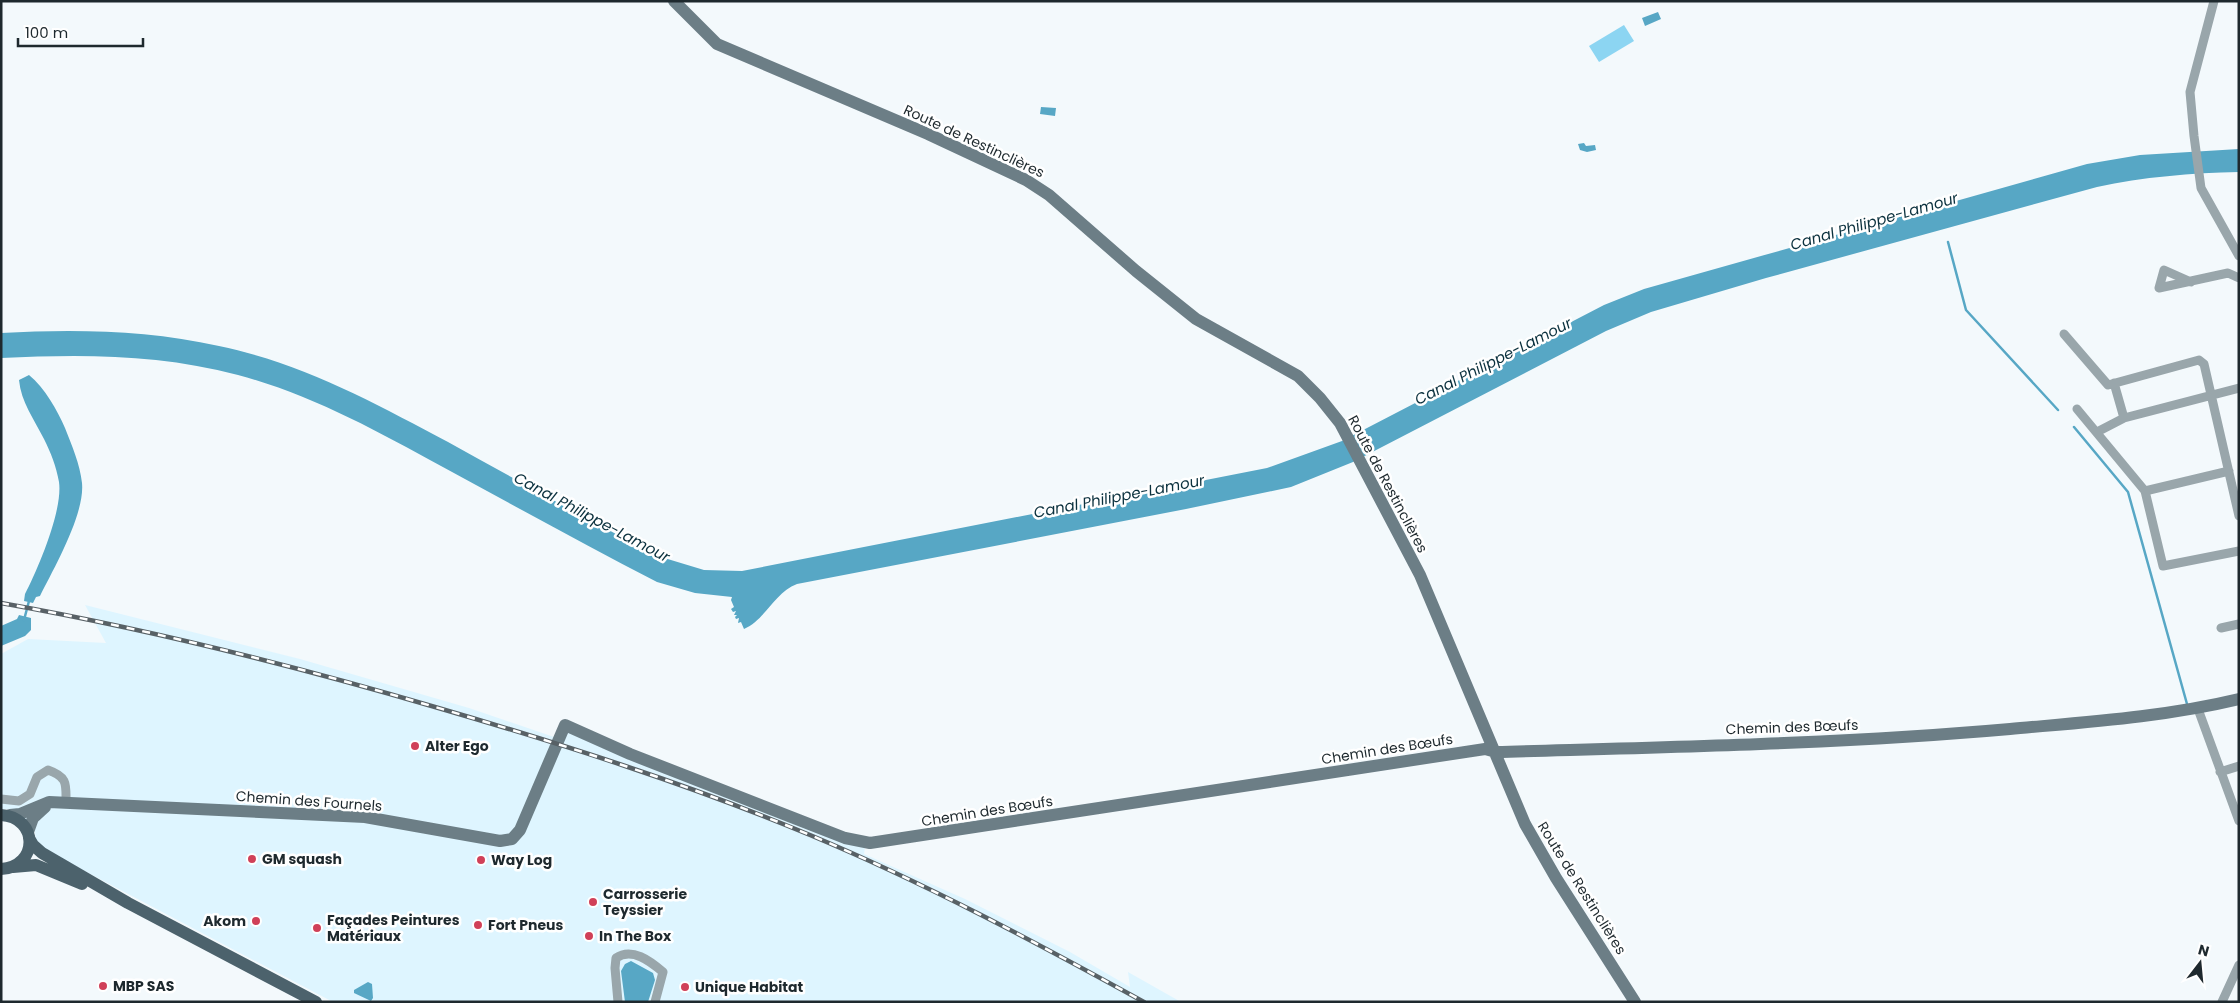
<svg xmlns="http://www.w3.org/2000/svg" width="2240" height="1003" font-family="Poppins,sans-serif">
  <rect width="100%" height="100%" fill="#f3f9fc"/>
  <path fill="#def5ff" d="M85 605 300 659 469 708 557 738 568 732 865 847 864 854 965 899 1070 952 1130 987 1128 972 1181 1002H333L43 849 36 840 34 826 13 809H1V654L28 639 106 643Z"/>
  <path fill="#8cd5f2" d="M1624 25 1634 41 1599 62 1589 46Z"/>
  <path fill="#57a7c5" d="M1658 12 1661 19 1645 26 1642 18Z
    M1041 107 1056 108 1055 116 1040 114Z
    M1584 143 1586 146 1595 145 1596 150 1587 152 1580 150 1578 144Z
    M2239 149V172C2191 173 2143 177 2097 187L1766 278 1651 312 1606 331 1353 462 1291 487 1186 509 797 584C774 593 766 619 744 629L741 622 738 623 739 618 736 619 735 617 737 615H734L736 611 733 612 731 609 734 607 731 600 732 597 695 593 657 582C585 545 513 505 441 466 375 430 310 394 238 375 159 354 82 354 1 358V333C75 329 147 330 219 346 302 363 375 403 448 442 519 481 589 521 661 557L704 570 742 571 1267 468 1342 441 1604 305 1644 289 2087 164 2140 155Z
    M29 375C45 388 57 410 65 428 72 446 80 464 82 483 85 514 54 568 40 596L36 597 33 603 24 601 25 594C38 569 63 510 59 482 56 466 51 453 44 439 34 419 21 402 19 380Z
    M19 615 31 618V630L25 636 1 646V626L17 619Z
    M631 961 653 973 655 980 648 1002H625L621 971 625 964Z
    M368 982 372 984 373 998 371 1001 354 993V990Z"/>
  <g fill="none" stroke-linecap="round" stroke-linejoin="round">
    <path stroke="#57a7c5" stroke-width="2.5" d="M1948 242 1966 310 2058 410
      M2074 427 2128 492 2187 704
      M24 620 29 601"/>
    <path stroke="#99a6ab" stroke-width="9" d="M2214 1 2190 92 2194 136 2201 188 2239 256
      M2191 282 2164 270 2159 288 2228 273 2239 278
      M2064 334 2108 385 2199 360 2204 364 2239 516
      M2114 383 2124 418
      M2077 409 2145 491 2163 566 2239 551
      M2097 432 2124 418 2239 388
      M2145 491 2229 471
      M2221 628 2239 624
      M2198 709 2239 821
      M2220 772 2239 766
      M1 799 19 801 30 794 37 777 48 770C68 777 66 784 66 803
      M618 1002 615 968 616 958C632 947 650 961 663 972L655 1002
      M2222 1002 2239 965"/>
    <path stroke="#6c7e86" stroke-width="12" d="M674 1 717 44 928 134 1026 180 1049 195 1136 271 1196 319 1298 376 1320 398 1340 423 1420 575 1525 824 1556 878 1635 1002
      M10 815 20 814 49 802 365 817 500 841 512 839 520 830 565 725 630 754 845 838 870 843 1485 749 1496 752C1667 747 1839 744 2010 729 2086 722 2164 717 2239 699
      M28 832 33 818 45 807"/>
    <path stroke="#4c626c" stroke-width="12" d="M1 815C39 817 39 867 1 869
      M29 838 33 845 42 853 128 903 316 1002
      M13 867 36 865 82 884"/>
    <g stroke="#586166" stroke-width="4.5">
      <path id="rail" d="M1 603C148 629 292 665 435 707 562 744 688 784 810 835 925 883 1035 942 1144 1002"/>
    </g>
    <use href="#rail" stroke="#fff" stroke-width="2.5" stroke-dasharray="8" stroke-linecap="butt"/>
  </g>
  <g fill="#d04058" stroke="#fff" stroke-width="2">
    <circle cx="415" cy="746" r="5"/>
    <circle cx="252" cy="859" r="5"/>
    <circle cx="481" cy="860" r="5"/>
    <circle cx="593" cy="902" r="5"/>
    <circle cx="256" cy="921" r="5"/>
    <circle cx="478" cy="925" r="5"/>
    <circle cx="317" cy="928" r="5"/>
    <circle cx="589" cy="936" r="5"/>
    <circle cx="103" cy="986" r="5"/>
    <circle cx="685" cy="987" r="5"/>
  </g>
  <g text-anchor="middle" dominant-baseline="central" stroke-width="5" stroke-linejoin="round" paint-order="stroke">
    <g font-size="14" fill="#1e292e" stroke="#fff">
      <text transform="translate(974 141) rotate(25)">Route de Restinclières</text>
      <text transform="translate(1388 484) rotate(62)">Route de Restinclières</text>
      <text transform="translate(1792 727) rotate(-2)">Chemin des Bœufs</text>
      <text transform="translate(1387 749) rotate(-9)">Chemin des Bœufs</text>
      <text transform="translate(309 801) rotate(4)">Chemin des Fournels</text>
      <text transform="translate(987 811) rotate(-9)">Chemin des Bœufs</text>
      <text transform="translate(1582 888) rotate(58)">Route de Restinclières</text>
    </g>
    <g font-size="14" font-weight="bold" fill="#1e292e" stroke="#fff" text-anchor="start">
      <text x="425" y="746">Alter Ego</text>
      <text x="262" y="859">GM squash</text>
      <text x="491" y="860">Way Log</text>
      <text x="603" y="894">Carrosserie<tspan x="603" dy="16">Teyssier</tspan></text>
      <text x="327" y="920">Façades Peintures<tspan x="327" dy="16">Matériaux</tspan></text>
      <text x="246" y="921" text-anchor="end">Akom</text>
      <text x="488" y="925">Fort Pneus</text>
      <text x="599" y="936">In The Box</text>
      <text x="113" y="986">MBP SAS</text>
      <text x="695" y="987">Unique Habitat</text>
    </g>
    <g font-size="15" font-style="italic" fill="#0b313e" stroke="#fff">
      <text transform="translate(1874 221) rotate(-16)">Canal Philippe-Lamour</text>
      <text transform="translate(1493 361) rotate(-27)">Canal Philippe-Lamour</text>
      <text transform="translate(1119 496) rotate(-11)">Canal Philippe-Lamour</text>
      <text transform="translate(592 517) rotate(28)">Canal Philippe-Lamour</text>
    </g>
  </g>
  <rect width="2240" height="1003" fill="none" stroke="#1e292e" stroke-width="5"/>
  <g transform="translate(2200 963) rotate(16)" stroke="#ffffff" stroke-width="4" paint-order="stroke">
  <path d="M0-4L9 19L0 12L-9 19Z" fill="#1e292e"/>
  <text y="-8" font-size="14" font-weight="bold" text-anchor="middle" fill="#1e292e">N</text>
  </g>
  <path d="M18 38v8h125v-8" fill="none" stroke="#1e292e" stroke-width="2.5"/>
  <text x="25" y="38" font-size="15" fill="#1e292e" stroke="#ffffff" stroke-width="4" paint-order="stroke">100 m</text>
</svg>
